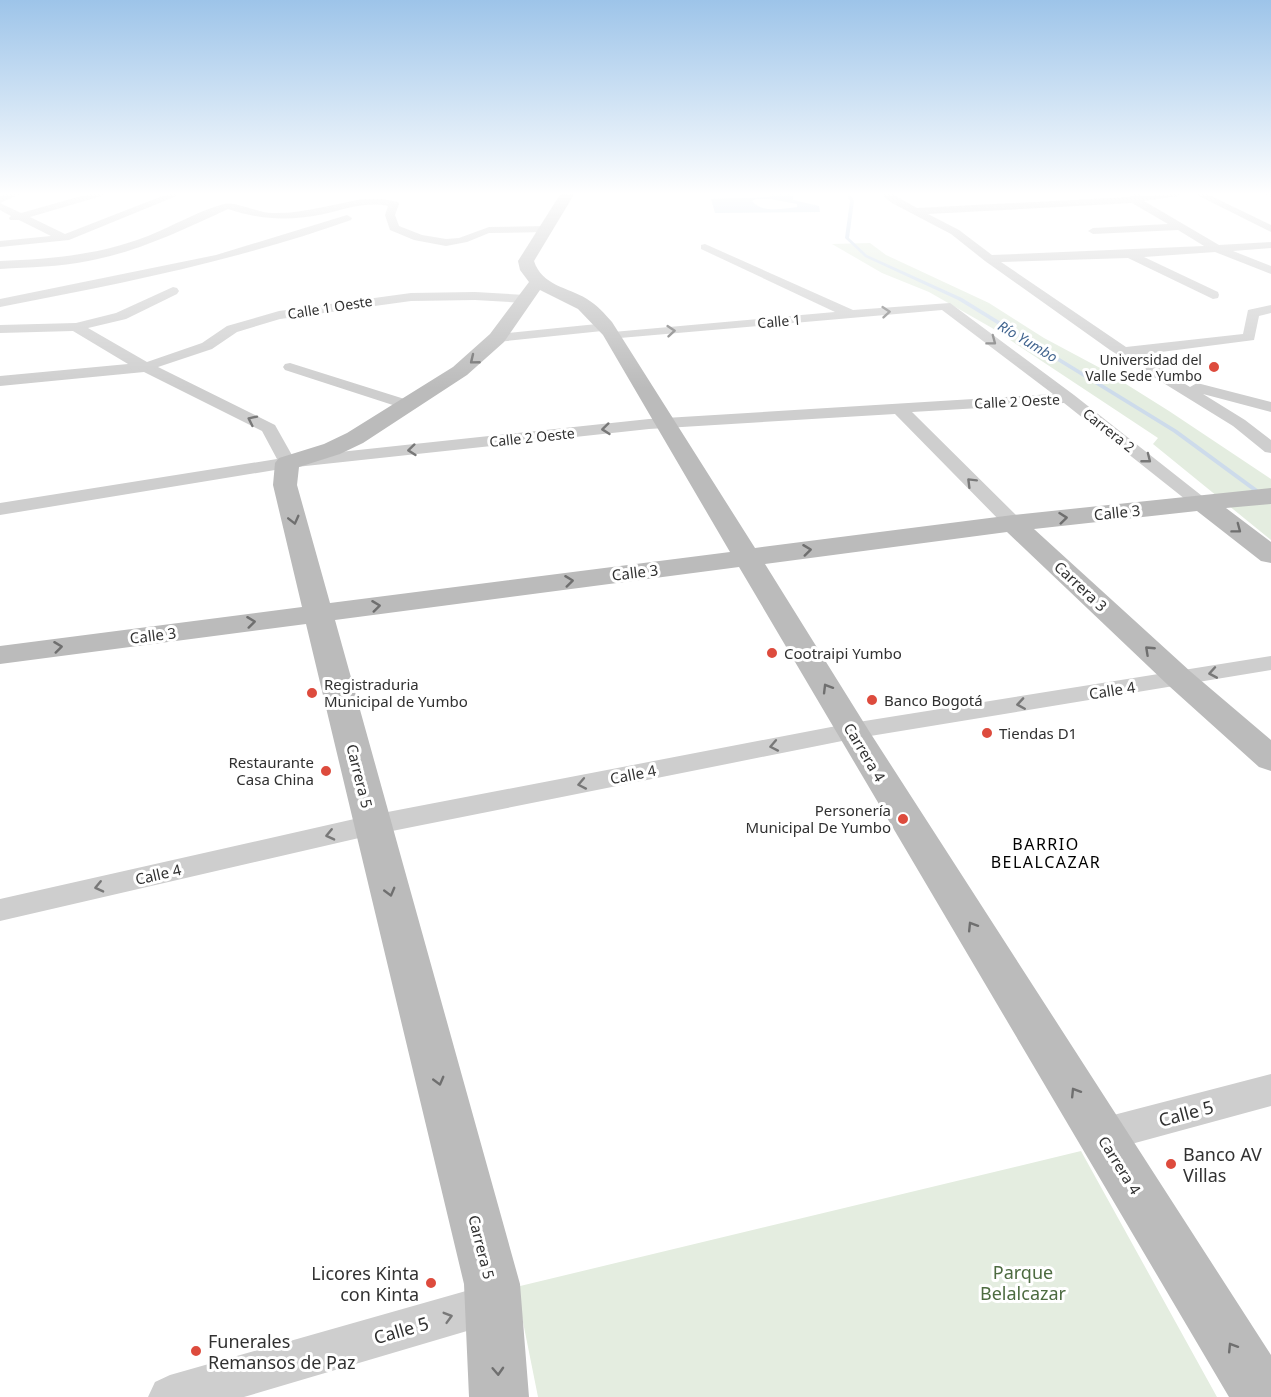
<svg xmlns="http://www.w3.org/2000/svg" width="1271" height="1397" font-family="'Noto Sans',sans-serif">
  <rect width="100%" height="100%" fill="#fff"/>
  <path fill="#e4ede0" d="M870 243 886 255 989 303 1044 338 1102 369 1169 411 1271 479V540L1153 444 1158 438 992 328 929 292 882 273 832 244Z
    M1081 1151 1217 1397H538L516 1287Z"/>
  <path fill="#cddbeb" fill-rule="evenodd" d="M774 193 794 194 793 200 819 206 820 212 715 213 711 199 769 197ZM756 199H770L797 204V207C783 209 761 213 752 201Z"/>
  <g fill="none" stroke-linecap="round" stroke-linejoin="round">
    <path fill="#cddbeb" fill-rule="evenodd" d="M846 193H850L854 201 849 238 867 255 962 298 1177 430 1271 499V504L1173 432 958 300 865 257 845 238 850 201Z"/>
    <path fill="#cecece" fill-rule="evenodd" d="M9 193H22L0 203 21 213 92 193H107L105 195 30 217 65 234 170 193 179 195 69 240 0 247V241L51 236 19 220H10L9 218 11 216 0 210V196Z
      M879 193H890L917 208 1130 197 1133 193H1140L1141 196 1183 193 1178 196 1144 201 1219 245 1271 242V248L1233 251 1271 266V274L1215 252 1144 257 1218 292 1219 295 1218 298 1213 299 1128 258 1001 262 1126 347 1243 334 1248 310 1271 305V313L1259 316 1254 340 1138 355 1190 387 1197 383 1271 402V412L1203 394 1245 420 1271 440V453L1265 452 1233 426 1110 350 985 261 951 234 892 203ZM1132 203 1168 224 1093 228 1088 231 1093 234 1178 230 1204 246 992 255 959 230 928 214Z
      M1193 193H1205L1271 225V232Z
      M1263 193H1271V197Z
      M363 199H383L398 202 399 204 395 215 399 226 422 235 446 239 459 238 489 227 546 226 551 229 546 232 489 233 467 242 446 246 414 240 390 230 385 215 388 206C366 201 345 209 324 214 290 221 260 220 228 209 183 230 137 252 88 261 59 267 30 267 0 269V261C52 259 99 255 148 236 173 226 198 211 224 204 234 201 259 213 272 213 303 214 333 204 363 199Z
      M347 215 352 218 351 220C236 261 119 284 0 307V299L216 255Z
      M705 244 853 310 950 303 1074 395 1211 503 1209 507H1195L1064 403 912 412 1020 519 1023 523 1020 527H1006L895 414 649 429 287 468 0 515V503L277 459 262 431 144 372 0 386V376L128 364 73 331 0 333V325L76 323 116 313 173 287 177 288 179 291 177 294 126 319 88 328 147 362 202 343 227 326 279 311 411 293 475 292 525 295 531 299 525 303 475 300 411 301 280 319 237 332 212 349 158 367 275 425 293 457 649 419 1053 394 942 310 608 339 606 336 613 332 835 312 701 249V245Z
      M607 323 612 324 614 327 612 330 497 342 490 338 497 334Z
      M290 363 414 402 416 405 408 410 402 408 285 370 283 367 285 364Z
      M1271 656V670L852 739 372 835 0 921V899L372 815 852 723Z
      M1271 1074V1106L1102 1152 1089 1147 1084 1135 1089 1123 1102 1118Z
      M494 1283 508 1289 514 1303 508 1317 494 1323 244 1397H148L155 1382 170 1375Z"/>
    <path fill="#bbb" fill-rule="evenodd" d="M561 193H575L534 261C542 286 568 287 587 299 597 305 605 314 612 322L755 548 1013 515 1271 488V504L1226 508 1271 542V563L1261 561 1197 511 1034 529 1191 672 1271 740V771L1259 767 1169 686 1007 532 765 564 869 731 1271 1355V1397H1229L739 567 335 620 520 1284 529 1397H469L464 1284 306 624 0 664V646L302 607 273 485 275 463 279 458 324 444 347 433 453 367 490 334 529 282 520 270 518 261ZM540 290 578 309 603 335 730 552 330 603 297 485 299 467 340 454 363 443 467 375 504 342Z"/>
  </g>
  <defs><path id="oneway-chevron" d="M-2-3.5L2.5 0L-2 3.5" fill="none" stroke-width="1.6" stroke-linecap="round" stroke-linejoin="round" transform="scale(1.5)"/></defs>
  <g stroke="#787878">
    <use href="#oneway-chevron" transform="translate(886 312) rotate(-5)"/>
    <use href="#oneway-chevron" transform="translate(671 331) rotate(-5)"/>
    <use href="#oneway-chevron" transform="translate(992 341) rotate(37)"/>
    <use href="#oneway-chevron" transform="translate(252 420) rotate(-154)"/>
    <use href="#oneway-chevron" transform="translate(606 429) rotate(174)"/>
    <use href="#oneway-chevron" transform="translate(412 450) rotate(174)"/>
    <use href="#oneway-chevron" transform="translate(1147 459) rotate(38)"/>
    <use href="#oneway-chevron" transform="translate(971 482) rotate(-135)"/>
    <use href="#oneway-chevron" transform="translate(1213 673) rotate(170)"/>
    <use href="#oneway-chevron" transform="translate(1021 704) rotate(171)"/>
    <use href="#oneway-chevron" transform="translate(774 746) rotate(169)"/>
    <use href="#oneway-chevron" transform="translate(582 784) rotate(169)"/>
    <use href="#oneway-chevron" transform="translate(330 835) rotate(167)"/>
    <use href="#oneway-chevron" transform="translate(99 887) rotate(167)"/>
    <use href="#oneway-chevron" transform="translate(448 1317) rotate(-16)"/>
  </g>
  <g stroke="#6f6f6f">
    <use href="#oneway-chevron" transform="translate(474 360) rotate(141)"/>
    <use href="#oneway-chevron" transform="translate(1063 518) rotate(-6)"/>
    <use href="#oneway-chevron" transform="translate(294 520) rotate(76)"/>
    <use href="#oneway-chevron" transform="translate(1237 529) rotate(37)"/>
    <use href="#oneway-chevron" transform="translate(807 550) rotate(-7)"/>
    <use href="#oneway-chevron" transform="translate(569 581) rotate(-7)"/>
    <use href="#oneway-chevron" transform="translate(376 606) rotate(-7)"/>
    <use href="#oneway-chevron" transform="translate(251 622) rotate(-7)"/>
    <use href="#oneway-chevron" transform="translate(58 647) rotate(-7)"/>
    <use href="#oneway-chevron" transform="translate(1149 650) rotate(-137)"/>
    <use href="#oneway-chevron" transform="translate(827 688) rotate(-121)"/>
    <use href="#oneway-chevron" transform="translate(390 892) rotate(75)"/>
    <use href="#oneway-chevron" transform="translate(972 926) rotate(-122)"/>
    <use href="#oneway-chevron" transform="translate(439 1081) rotate(75)"/>
    <use href="#oneway-chevron" transform="translate(1075 1092) rotate(-122)"/>
    <use href="#oneway-chevron" transform="translate(1232 1347) rotate(-122)"/>
    <use href="#oneway-chevron" transform="translate(498 1371) rotate(87)"/>
  </g>
  <linearGradient id="sky" x2="0" y2="1"><stop stop-color="#9dc4e9"/><stop offset="0.5" stop-color="#fff"/><stop offset="1" stop-color="#fff" stop-opacity="0"/></linearGradient>
  <rect width="1271" height="388" fill="url(#sky)"/>
  <g fill="#dd4b3d" stroke="#fff" stroke-width="2">
    <circle cx="1214" cy="367" r="6"/>
    <circle cx="772" cy="653" r="6"/>
    <circle cx="312" cy="693" r="6"/>
    <circle cx="872" cy="700" r="6"/>
    <circle cx="987" cy="733" r="6"/>
    <circle cx="326" cy="771" r="6"/>
    <circle cx="903" cy="819" r="6"/>
    <circle cx="1171" cy="1164" r="6"/>
    <circle cx="431" cy="1283" r="6"/>
    <circle cx="196" cy="1351" r="6"/>
  </g>
  <g text-anchor="middle" dominant-baseline="central" stroke-width="6" stroke-linejoin="round" paint-order="stroke">
    <g font-size="14" fill="#313131" stroke="#fff">
      <text transform="translate(330 307) rotate(-9)">Calle 1 Oeste</text>
      <text transform="translate(779 321) rotate(-5)">Calle 1</text>
      <text transform="translate(1017 401) rotate(-3)">Calle 2 Oeste</text>
      <text transform="translate(1109 430) rotate(38)">Carrera 2</text>
      <text transform="translate(532 437) rotate(-6)">Calle 2 Oeste</text>
    </g>
    <g font-size="14" font-style="italic" fill="#42658f" stroke="#fff">
      <text transform="translate(1028 341) rotate(31)">Río Yumbo</text>
    </g>
    <g font-size="14" fill="#313131" stroke="#fff" text-anchor="end">
      <text x="1202" y="359">Universidad del<tspan x="1202" dy="16">Valle Sede Yumbo</tspan></text>
    </g>
    <g font-size="15" fill="#313131" stroke="#fff">
      <text transform="translate(1117 512) rotate(-6)">Calle 3</text>
      <text transform="translate(635 572) rotate(-7)">Calle 3</text>
      <text transform="translate(1081 586) rotate(43)">Carrera 3</text>
      <text transform="translate(153 635) rotate(-7)">Calle 3</text>
      <text transform="translate(1112 690) rotate(-9)">Calle 4</text>
      <text transform="translate(865 752) rotate(59)">Carrera 4</text>
      <text transform="translate(633 774) rotate(-11)">Calle 4</text>
      <text transform="translate(360 776) rotate(76)">Carrera 5</text>
      <text transform="translate(158 874) rotate(-13)">Calle 4</text>
      <text transform="translate(1120 1165) rotate(58)">Carrera 4</text>
      <text transform="translate(482 1247) rotate(76)">Carrera 5</text>
    </g>
    <g font-size="15" fill="#313131" stroke="#fff" text-anchor="start">
      <text x="784" y="653">Cootraipi Yumbo</text>
      <text x="324" y="684">Registraduria<tspan x="324" dy="17">Municipal de Yumbo</tspan></text>
      <text x="884" y="700">Banco Bogotá</text>
      <text x="999" y="733">Tiendas D1</text>
      <text x="314" y="762" text-anchor="end">Restaurante<tspan x="314" dy="17">Casa China</tspan></text>
      <text x="891" y="810" text-anchor="end">Personería<tspan x="891" dy="17">Municipal De Yumbo</tspan></text>
    </g>
    <g font-size="16" letter-spacing="1.5" fill="#000" stroke="#fff">
      <text x="1046" y="844">BARRIO<tspan x="1046" dy="18">BELALCAZAR</tspan></text>
    </g>
    <g font-size="18" fill="#313131" stroke="#fff">
      <text transform="translate(1186 1113) rotate(-15)">Calle 5</text>
      <text transform="translate(401 1330) rotate(-16)">Calle 5</text>
    </g>
    <g font-size="18" fill="#313131" stroke="#fff" text-anchor="start">
      <text x="1183" y="1154">Banco AV<tspan x="1183" dy="21">Villas</tspan></text>
      <text x="419" y="1273" text-anchor="end">Licores Kinta<tspan x="419" dy="21">con Kinta</tspan></text>
      <text x="208" y="1341">Funerales<tspan x="208" dy="21">Remansos de Paz</tspan></text>
    </g>
    <g font-size="18" fill="#4d6b40" stroke="#fff">
      <text x="1023" y="1272">Parque<tspan x="1023" dy="21">Belalcazar</tspan></text>
    </g>
  </g>
</svg>
